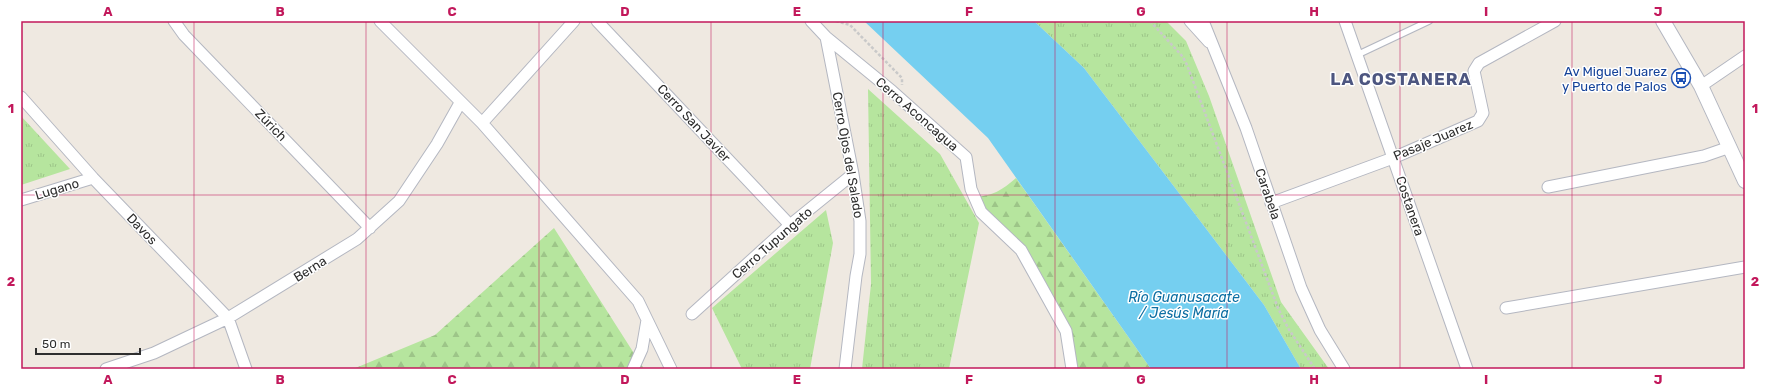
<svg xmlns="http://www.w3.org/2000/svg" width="1766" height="390" font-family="Rubik,sans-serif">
  <defs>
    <pattern id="grass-tufts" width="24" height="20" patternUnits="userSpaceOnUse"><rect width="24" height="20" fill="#b6e59e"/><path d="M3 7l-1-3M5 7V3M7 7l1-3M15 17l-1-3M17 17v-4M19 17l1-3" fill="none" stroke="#9dc588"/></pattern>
    <pattern id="forest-firs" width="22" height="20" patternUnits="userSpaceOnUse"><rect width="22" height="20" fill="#b6e59e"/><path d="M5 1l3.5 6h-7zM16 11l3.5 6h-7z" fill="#9dc588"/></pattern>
  </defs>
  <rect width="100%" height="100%" fill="#efe9e1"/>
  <path fill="url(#grass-tufts)" d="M1034 21H1166L1186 41 1209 96 1281 302 1329 369H1301L1264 305 1084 68Z
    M868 89 940 154 979 223 949 369H862L871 284Z
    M21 116 70 169 21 185Z
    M826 210 833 243 810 369H742L712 308Z"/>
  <path fill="url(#forest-firs)" d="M1016 178 1151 369H1072L1066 331 1021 250 974 197C993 196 1002 190 1016 178Z
    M554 228 644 369H353L435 335Z"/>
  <path fill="#75cff0" d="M864 21H1034L1084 68 1264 305 1301 369H1151L988 138Z"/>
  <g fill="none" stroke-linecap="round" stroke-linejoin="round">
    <g stroke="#b4b7c1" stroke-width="8">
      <path id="service" d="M1357 55 1429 21"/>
    </g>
    <g stroke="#b4b7c1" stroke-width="13">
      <path id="minor" d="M174 21 184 35 370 228
        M380 21 482 123 638 301 671 369
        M597 21 790 225
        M811 21 826 37 892 91 966 157 971 189 981 212 1021 250 1066 331 1072 369
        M1190 21 1209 42
        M1203 21 1246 128 1301 288 1320 330 1344 369
        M1345 21 1467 369
        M826 37 853 174 860 221V254L856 276 845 369
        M1701 86 1745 56
        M21 97 93 178 228 318 246 369
        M482 123 574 21
        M1548 187 1704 156 1730 147
        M21 200 93 178
        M1271 203 1393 158 1478 121 1483 113 1474 71 1479 63 1555 21
        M1506 308 1745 267
        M692 314 790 225 853 174
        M106 369 154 353 228 318 357 239 399 201 437 144 460 103
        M633 369 642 349 647 320"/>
    </g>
    <g stroke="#b4b7c1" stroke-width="16">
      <path id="tertiary" d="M1663 21 1701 86 1745 181"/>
    </g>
    <path stroke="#c9c9c9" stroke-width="2.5" stroke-dasharray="3 2" stroke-linecap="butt" d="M836 21 850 25 902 78V85
      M1150 21 1183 57 1187 65 1278 308 1288 328 1315 369"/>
    <use href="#service" stroke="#fff" stroke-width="5.5"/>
    <use href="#minor" stroke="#fff" stroke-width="11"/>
    <use href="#tertiary" stroke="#fff" stroke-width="14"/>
  </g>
  <path fill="none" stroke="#c2185b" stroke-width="1" stroke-opacity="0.55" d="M194 21V369M366 21V369M539 21V369M711 21V369M883 21V369M1055 21V369M1227 21V369M1400 21V369M1572 21V369M21 195H1745"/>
  <defs>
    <g id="bus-ring" transform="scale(1)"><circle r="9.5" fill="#fff" stroke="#1a4fb4" stroke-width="1.5"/><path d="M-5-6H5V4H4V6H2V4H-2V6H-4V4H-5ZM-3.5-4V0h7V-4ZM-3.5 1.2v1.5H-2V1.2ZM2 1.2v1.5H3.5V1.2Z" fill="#1a4fb4"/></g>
  </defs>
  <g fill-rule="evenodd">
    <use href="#bus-ring" x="1681" y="78"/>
  </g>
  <g text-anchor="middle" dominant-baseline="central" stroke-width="3" stroke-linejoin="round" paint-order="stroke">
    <g font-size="13" fill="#164399" stroke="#fff" text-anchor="end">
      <text x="1667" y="71">Av Miguel Juarez<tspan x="1667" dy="15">y Puerto de Palos</tspan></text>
    </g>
    <g font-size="13" fill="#2e2e2e" stroke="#fff">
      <text transform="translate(917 114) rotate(41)">Cerro Aconcagua</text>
      <text transform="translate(694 123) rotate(47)">Cerro San Javier</text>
      <text transform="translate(271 125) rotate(46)">Zúrich</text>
      <text transform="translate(1433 140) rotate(-23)">Pasaje Juarez</text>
      <text transform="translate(848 155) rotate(80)">Cerro Ojos del Salado</text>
      <text transform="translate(57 189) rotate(-17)">Lugano</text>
      <text transform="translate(1268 194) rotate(71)">Carabela</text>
      <text transform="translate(1410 206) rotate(71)">Costanera</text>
      <text transform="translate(142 229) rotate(46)">Davos</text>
      <text transform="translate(772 243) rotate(-41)">Cerro Tupungato</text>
      <text transform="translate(310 269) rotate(-32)">Berna</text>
    </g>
    <g font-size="14" font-style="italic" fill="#0d6fa3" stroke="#fff">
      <text x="1184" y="297">Río Guanusacate<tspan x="1184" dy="16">/ Jesús María</tspan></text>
    </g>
    <g font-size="17" font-weight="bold" letter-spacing="1" fill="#4d5680" stroke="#fff">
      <text x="1401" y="79">LA COSTANERA</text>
    </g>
  </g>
  <rect width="1766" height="390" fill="none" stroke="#ffffff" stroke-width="44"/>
  <path d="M36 348v6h104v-6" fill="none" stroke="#2e2e2e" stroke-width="2"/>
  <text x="42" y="348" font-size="12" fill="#2e2e2e" stroke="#ffffff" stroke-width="3" paint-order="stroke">50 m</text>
  <rect x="22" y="22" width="1722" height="346" fill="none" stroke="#c2185b" stroke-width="1.5"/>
  <g font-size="13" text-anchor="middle" font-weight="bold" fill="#c2185b">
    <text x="108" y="16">A</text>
    <text x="280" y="16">B</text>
    <text x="452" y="16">C</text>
    <text x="625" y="16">D</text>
    <text x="797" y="16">E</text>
    <text x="969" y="16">F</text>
    <text x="1141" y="16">G</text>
    <text x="1314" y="16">H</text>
    <text x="1486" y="16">I</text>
    <text x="1658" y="16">J</text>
    <text x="11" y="113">1</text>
    <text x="1755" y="113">1</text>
    <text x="11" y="286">2</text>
    <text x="1755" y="286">2</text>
    <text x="108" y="384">A</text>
    <text x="280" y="384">B</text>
    <text x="452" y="384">C</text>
    <text x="625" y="384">D</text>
    <text x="797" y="384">E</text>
    <text x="969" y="384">F</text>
    <text x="1141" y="384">G</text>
    <text x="1314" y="384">H</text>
    <text x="1486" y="384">I</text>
    <text x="1658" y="384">J</text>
  </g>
</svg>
